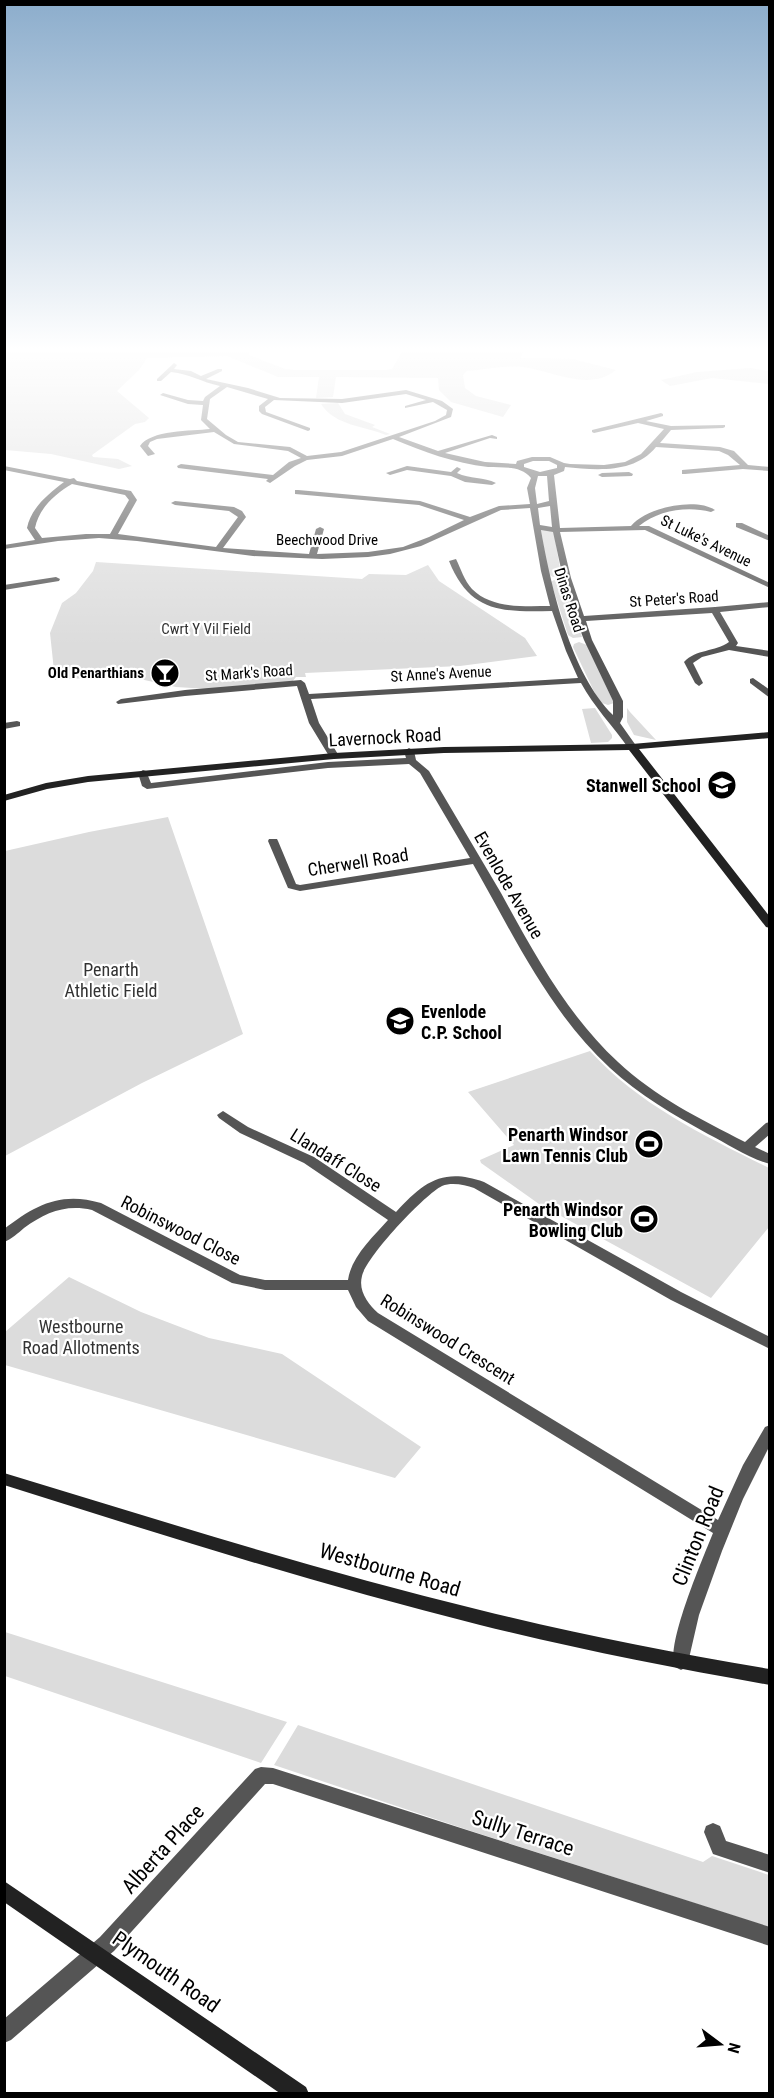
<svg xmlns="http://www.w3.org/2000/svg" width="774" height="2098" font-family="'Roboto Condensed',sans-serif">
  <rect width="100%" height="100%" fill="#fff"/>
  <path fill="#dcdcdc" d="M5 352H250L249 355 285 369 295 370H386L392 369 402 352H523L521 358 573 359 616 370C589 392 553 371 523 367 505 365 485 370 467 371L463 375 465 388 476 396 511 405 503 417 451 402 439 390 438 378 336 377 333 397 316 398 319 377H278L227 356 147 358 139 370 117 391 149 418 145 422 135 424 92 455 93 457 118 459 132 466 119 469 51 454 5 450Z
    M750 368 769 371V384L712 378 670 386 661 380 697 372Z
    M338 403 345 414 375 425 372 427 390 434 386 435C365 426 335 426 321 404Z
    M541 529 554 532 561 575 553 577 548 574Z
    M96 562 362 579 369 574 406 575 428 565 439 581 525 638 537 656 460 666 305 673 306 677H296L292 682 208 689 176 687 113 673 86 674V678L55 680 50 633 62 603 76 593 93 571Z
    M554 580 564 582 582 637 573 638 568 635 551 582Z
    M579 642 587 645 614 703 608 705 599 702 573 647 574 644Z
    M595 708 612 735V738L608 742 591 743 582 709Z
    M627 708 630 712 656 740 634 735 627 722Z
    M168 817 243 1034 142 1083 5 1156V851L89 832Z
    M590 1051C639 1105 705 1136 769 1168V1227L711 1298 539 1204 481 1163 480 1160 514 1145 468 1092Z
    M69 1277 141 1312 209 1338 282 1354 421 1447 395 1478 5 1365V1332Z
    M5 1632 287 1722 261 1763 5 1676Z
    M298 1725 703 1862 712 1856 769 1875V1927L468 1830 274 1765Z"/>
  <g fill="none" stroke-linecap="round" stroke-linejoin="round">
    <path fill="#555" fill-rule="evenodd" d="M174 363 177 365 174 369 191 371 201 376 218 369H222V371L206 379 248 388 280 398 342 399 406 390 442 401 453 409 451 417 399 437 438 451 492 435 497 437V439L490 438 445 453 485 462 516 464 517 461 532 457H550L564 463 570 464 604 465 625 462 641 454 664 429 638 423 594 433 592 432V430L661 413 663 414V416L646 421 671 426 725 425V427L723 428 671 430 660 443 720 447 734 451 748 465 770 467V471L743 469 685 474H682V470L740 465 728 455 719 451 656 447C634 474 596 470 565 467L564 471 554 475 560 528 631 526C645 508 695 497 715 510L711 512C687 506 659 510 639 526H649L770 583V588L645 530 560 532 571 578 584 616 715 607 770 602V607L720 612 738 643 736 646 770 651V657L729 650 702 657 693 663 703 683 699 686 695 683 684 662C696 649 715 652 729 642L712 613 586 621 592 640 623 701V717L620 723 637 747 632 750 629 749C613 726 594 707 581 683L311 699 319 723 339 756 334 759 329 756 309 723 297 686 185 696 118 704 116 702 121 699 185 690 301 680 305 683 309 694 578 678 566 651 552 611C502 612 470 613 449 561L456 559C461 569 464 580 472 589 492 609 524 606 550 606L541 571 530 508 501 510 421 546 390 554 368 557 322 559 253 556 137 541 99 538 58 541 4 549V545L35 540 27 528C31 508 48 494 64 482L4 470V466L70 479 74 478 77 481 131 491 137 500 118 534 216 547 238 517 229 511 175 505 171 503 175 501 234 507 242 511 246 517 223 548 309 554 316 529 320 527 324 529 317 554 368 552 403 547 429 537 464 520 419 505 295 494V490H298L420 501 470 517 499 506 530 504 527 488 531 478C521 465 503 468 488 467 454 463 424 452 393 439L342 456 307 460 295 466 270 483 266 481 268 479 178 468 177 466 181 464 273 475 289 462 301 458 288 451 234 444 214 432 157 439 150 442 148 446 155 454 148 456 140 446C150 430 192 431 210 429L201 420 203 405 188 404 160 395 163 393 188 400 203 401 205 397 220 386C201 382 190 374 171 372L161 381H157V379ZM227 387 268 399 259 406V411L262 414 308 431 310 430V428L266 412 265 407 274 400 342 403 406 394 426 400 405 406V408L433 402 447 410 446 415 435 421 341 452 307 456 290 447 238 442 226 435 207 419 210 399ZM533 461H549L557 465V468L540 472 524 467V464ZM538 476H547L549 501 537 504 535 488ZM72 484 125 495 129 500 110 534H86L42 538 35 528C39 508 55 494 72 484ZM550 506 552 527 540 525 538 508ZM541 530 553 532 563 578 576 619 584 640 613 701V715C571 674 551 587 541 530Z
      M407 466 451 472 457 467 461 469 457 473C470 479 484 477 496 483L492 485 465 482 451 476 407 470 390 475 386 473Z
      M629 472 633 474 632 476 602 477 598 475 602 473Z
      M736 523H742L770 536V541L736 527Z
      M56 577 60 579 59 581 4 590V585Z
      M753 678 770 690V698L750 683V679Z
      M17 721 20 722V726L4 729V723Z
      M409 748 414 751 416 760 429 771C453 812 477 852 501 893 534 953 567 1015 618 1062 654 1096 700 1119 745 1142L766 1123 770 1122V1134L755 1147 770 1154V1164C748 1158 728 1144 708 1134 674 1115 639 1095 610 1068 549 1012 513 934 473 864L300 891 288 888 268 841 269 839H277L278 841 296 884 300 885 470 858 420 773 409 764 328 768 147 789 142 786 138 773 143 770 146 771 151 783 328 762 406 758 404 751Z
      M223 1111 248 1127 314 1157 396 1212C423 1183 442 1167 484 1182L681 1292 770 1337V1349L671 1300 474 1188C465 1185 452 1182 442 1186 424 1195 366 1257 362 1276 358 1291 368 1304 378 1313L718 1520 743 1465 765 1427 770 1425V1445L743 1499 722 1551 699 1615 687 1667 681 1670 675 1667C665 1646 703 1558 713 1533L368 1321 356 1307 348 1290H265L232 1283 92 1210C66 1204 46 1212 24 1228 18 1233 12 1239 4 1242V1229C35 1205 61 1191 101 1203L240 1275 265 1280H348C351 1257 373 1237 388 1220L304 1163 240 1133 219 1118 217 1115Z
      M261 1767 273 1768 770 1927V1946L273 1784H265L114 1951 11 2040 4 2043V2019L100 1937 255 1769Z
      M713 1823 720 1826 726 1841 770 1855V1873L713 1854 704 1832 706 1826Z"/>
    <path fill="#222" fill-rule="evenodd" d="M770 732V738L639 749 770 917V928L766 927 629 750 444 753 334 759 88 782 47 789 4 801V795L46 783 88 776 334 753 444 747 632 744Z
      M4 1473C162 1521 320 1571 480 1610 576 1634 672 1653 770 1669V1685C672 1668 576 1649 480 1625 320 1585 162 1535 4 1485Z
      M4 1881 306 2087 309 2094H281L4 1902Z"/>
  </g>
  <linearGradient id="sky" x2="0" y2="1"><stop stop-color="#8cadcc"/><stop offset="0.54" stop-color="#fff"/><stop offset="1" stop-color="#fff" stop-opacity="0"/></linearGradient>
  <rect width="774" height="646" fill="url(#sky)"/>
  <defs>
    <g id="bar-disc" transform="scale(1.5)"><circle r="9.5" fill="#000" stroke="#fff"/><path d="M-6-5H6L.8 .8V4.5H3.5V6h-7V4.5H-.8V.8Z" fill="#fff"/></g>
    <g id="school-disc" transform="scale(1.5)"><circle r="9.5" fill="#000" stroke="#fff"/><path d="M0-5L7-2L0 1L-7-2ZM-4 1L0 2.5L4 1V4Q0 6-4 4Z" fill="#fff"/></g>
    <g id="stadium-disc" transform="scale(1.5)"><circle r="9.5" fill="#000" stroke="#fff"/><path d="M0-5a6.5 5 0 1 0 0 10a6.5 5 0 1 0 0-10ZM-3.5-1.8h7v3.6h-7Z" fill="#fff"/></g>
  </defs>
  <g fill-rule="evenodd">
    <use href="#bar-disc" x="165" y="673"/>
    <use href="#school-disc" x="722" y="785"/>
    <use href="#school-disc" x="400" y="1021"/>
    <use href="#stadium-disc" x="649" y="1144"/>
    <use href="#stadium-disc" x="644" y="1219"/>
  </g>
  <g text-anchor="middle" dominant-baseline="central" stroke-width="4.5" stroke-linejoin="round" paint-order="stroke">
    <g font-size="15" fill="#000" stroke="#fff">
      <text x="327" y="540">Beechwood Drive</text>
      <text transform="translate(706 541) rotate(26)">St Luke's Avenue</text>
      <text transform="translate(674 599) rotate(-4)">St Peter's Road</text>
      <text transform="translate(569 600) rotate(72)">Dinas Road</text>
      <text transform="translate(249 673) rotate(-4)">St Mark's Road</text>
      <text transform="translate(441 674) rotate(-3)">St Anne's Avenue</text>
    </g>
    <g font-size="15" fill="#333" stroke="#fff">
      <text x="206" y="629">Cwrt Y Vil Field</text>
    </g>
    <g font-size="15" font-weight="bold" fill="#000" stroke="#fff" text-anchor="end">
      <text x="144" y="673">Old Penarthians</text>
    </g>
    <g font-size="18" fill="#000" stroke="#fff">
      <text transform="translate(385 737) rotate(-3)">Lavernock Road</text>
      <text transform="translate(358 862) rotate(-9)">Cherwell Road</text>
      <text transform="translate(509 885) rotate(60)">Evenlode Avenue</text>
      <text transform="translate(336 1160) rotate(32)">Llandaff Close</text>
      <text transform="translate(181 1230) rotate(27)">Robinswood Close</text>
      <text transform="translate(448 1339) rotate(32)">Robinswood Crescent</text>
    </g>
    <g font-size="18" font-weight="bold" fill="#000" stroke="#fff" text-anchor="end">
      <text x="701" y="785">Stanwell School</text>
      <text x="421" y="1011" text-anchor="start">Evenlode<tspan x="421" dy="21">C.P. School</tspan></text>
      <text x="628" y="1134">Penarth Windsor<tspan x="628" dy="21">Lawn Tennis Club</tspan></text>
      <text x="623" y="1209">Penarth Windsor<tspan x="623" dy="21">Bowling Club</tspan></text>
    </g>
    <g font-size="18" fill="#333" stroke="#fff">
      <text x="111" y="969">Penarth<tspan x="111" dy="21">Athletic Field</tspan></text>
      <text x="81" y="1326">Westbourne<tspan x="81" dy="21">Road Allotments</tspan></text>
    </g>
    <g font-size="21" fill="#000" stroke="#fff">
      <text transform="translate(698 1536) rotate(-68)">Clinton Road</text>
      <text transform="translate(390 1570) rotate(16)">Westbourne Road</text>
      <text transform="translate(523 1833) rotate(18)">Sully Terrace</text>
      <text transform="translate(163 1849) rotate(-48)">Alberta Place</text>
      <text transform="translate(166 1972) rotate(35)">Plymouth Road</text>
    </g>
  </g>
  <rect width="774" height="2098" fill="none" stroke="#000000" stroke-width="12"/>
  <g transform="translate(720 2044) rotate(106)" stroke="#ffffff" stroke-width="4.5" paint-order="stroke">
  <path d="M0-4.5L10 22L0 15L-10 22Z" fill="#000000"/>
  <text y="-9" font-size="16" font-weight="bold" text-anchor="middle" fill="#000000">N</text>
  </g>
</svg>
